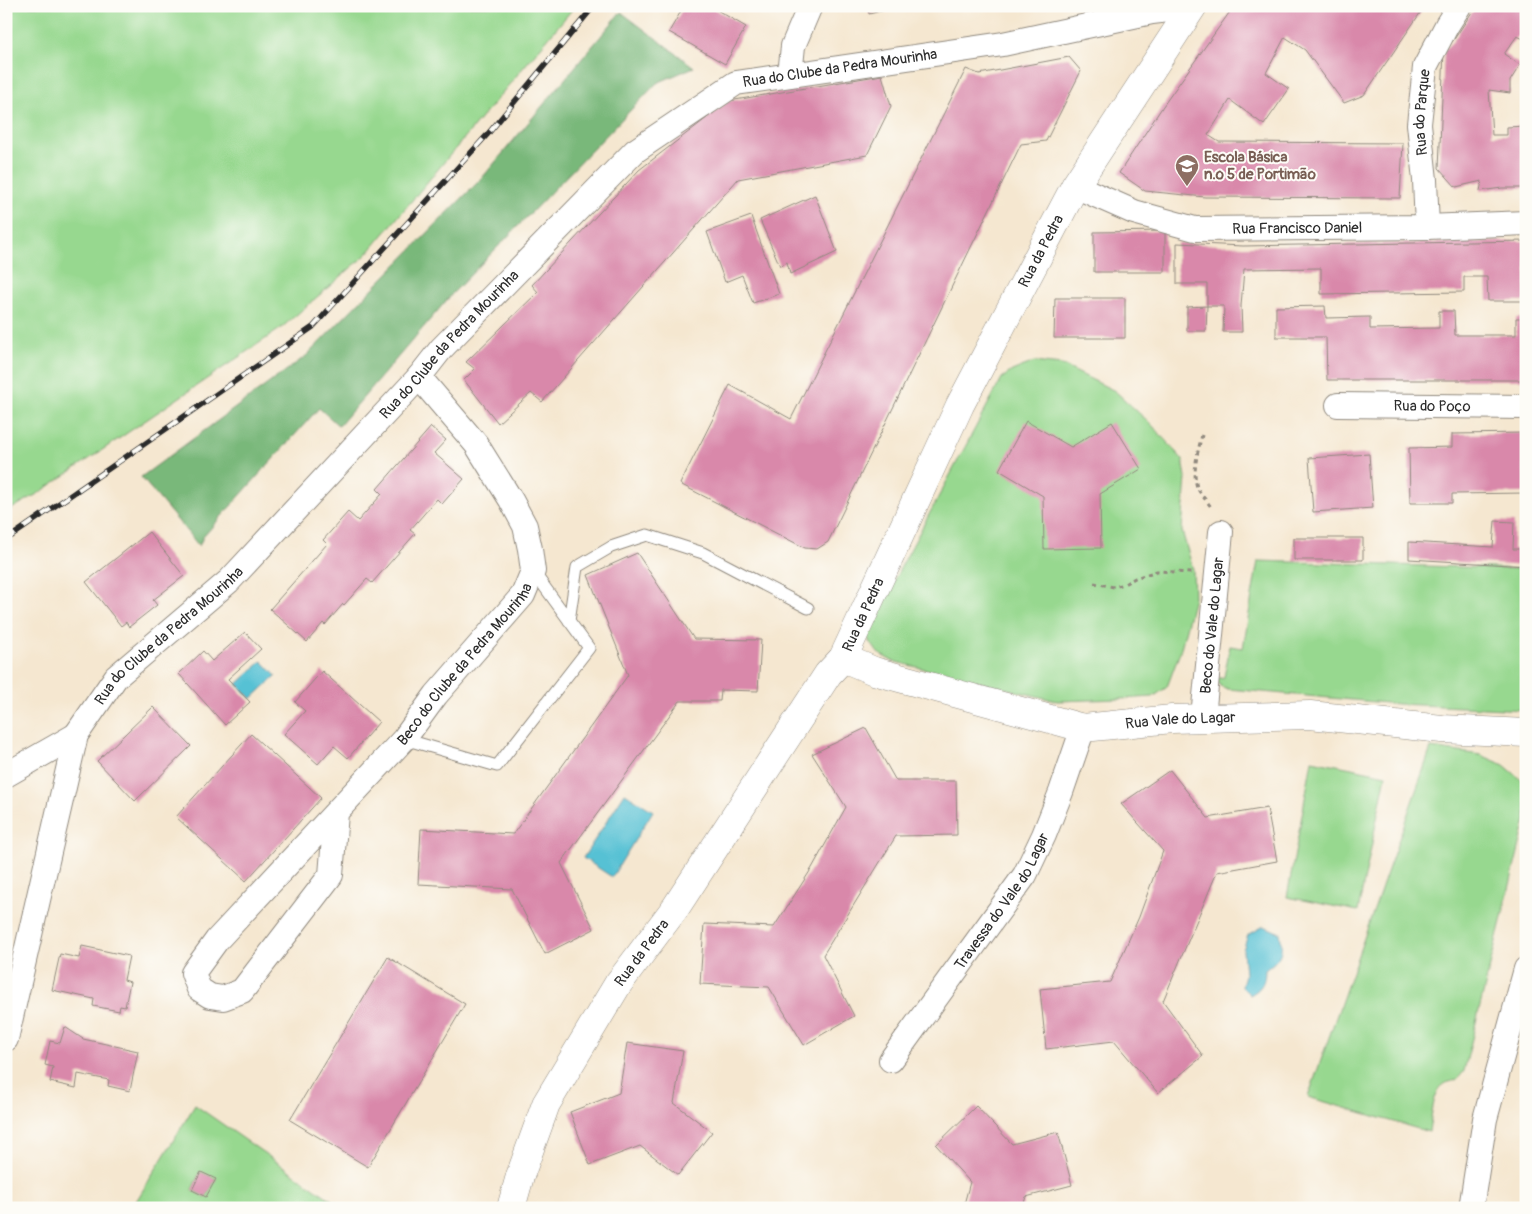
<svg xmlns="http://www.w3.org/2000/svg" width="1532" height="1214" font-family="Pangolin,sans-serif">
  <rect width="100%" height="100%" fill="#fdfcf7"/>
  <filter id="ink" filterUnits="userSpaceOnUse"><feTurbulence type="fractalNoise" baseFrequency=".02" numOctaves="2"/><feDisplacementMap in="SourceGraphic" scale="10" xChannelSelector="R" yChannelSelector="G"/><feConvolveMatrix kernelMatrix="1 2 1 2 8 2 1 2 1" color-interpolation-filters="sRGB"/></filter>
  <filter id="wash" filterUnits="userSpaceOnUse"><feTurbulence type="fractalNoise" baseFrequency=".0096" numOctaves="4" result="noise"/><feDisplacementMap in="SourceGraphic" scale="20" xChannelSelector="R" yChannelSelector="G"/><feGaussianBlur stdDeviation="1.12" result="paint"/><feColorMatrix in="noise" values="0 0 0 0 0 0 0 0 0 0 0 0 0 0 0 0 0 1.4 0 .05"/><feComposite in="paint" operator="in"/></filter>
  <g filter="url(#wash)">
    <rect width="100%" height="100%" fill="#f5e7d0"/>
    <path fill="#97d88f" stroke="#61825d" fill-rule="evenodd" d="M6 6H575L367 254 280 329 39 493 6 512Z
      M1034 362 1062 365 1115 391 1151 424 1183 460 1186 477 1182 531 1193 569 1194 598 1180 652 1167 687 1153 697 1121 699 1057 701 892 661 878 653 866 636 871 623 1002 378 1012 371Z
      M1258 561 1526 569V710L1398 704 1228 689 1220 686 1216 679 1224 677 1230 646 1243 648Z
      M1431 748 1481 755 1504 765 1523 781 1526 790V820L1464 1071C1454 1086 1451 1078 1442 1086 1433 1093 1431 1120 1429 1132L1308 1097Z
      M1312 760 1386 775 1358 911 1287 897Z
      M195 1105 343 1208H132ZM200 1172 216 1179 206 1197 192 1190Z"/>
    <path fill="#79b87a" stroke="#527252" d="M621 12 694 67 657 83 452 294 339 426 319 408 203 537 199 546 141 477 306 356 482 178Z"/>
    <path fill="#57c1d4" stroke="#417680" d="M262 661 276 676 251 699 237 684Z
      M625 793 653 811 612 877 583 858Z
      M1264 926 1280 933C1283 953 1282 957 1265 970 1265 983 1261 989 1250 995L1242 987 1245 974 1243 950 1248 935Z"/>
    <g id="blocks">
      <path fill="#d988aa" d="M684 6H710L746 27 725 64 669 32Z
        M868 6H897V7L869 14Z
        M1234 6H1425L1364 95 1344 103 1305 50 1285 37 1266 73 1289 89 1264 125 1230 100 1208 135 1219 142 1403 143 1400 198 1205 197 1145 191 1119 173 1163 106Z
        M1476 6H1526V40L1517 36 1504 54 1520 65 1510 81V93L1489 90 1492 135H1507V127L1526 126V188H1502L1480 191 1482 181 1456 187 1439 168 1444 50 1453 41Z
        M1069 57 1081 71 1046 141 1021 144 828 542 817 549 805 548 680 484 730 385 791 419 966 69 979 74Z
        M882 75 891 106 867 155 738 179 542 402 531 393 498 423 464 380 475 369 466 362 538 292 532 285 639 170 729 101Z
        M815 195 837 252 790 274 787 262 780 266 760 220Z
        M751 216 779 294 753 303 742 275 725 282 707 232Z
        M1165 231V272H1094V232Z
        M1526 241V301H1488L1487 277H1464V292L1321 294V268L1244 269 1241 306 1242 332H1223L1224 306H1207V284H1177V243L1243 246Z
        M1055 298H1125V338H1054Z
        M1207 306 1206 331H1187V307Z
        M1325 306 1326 318 1370 317V329L1439 328V311H1454L1455 335H1516V318H1526V380H1327L1326 337H1276V307Z
        M1026 421 1071 447 1112 422 1141 469 1100 494 1101 548 1044 549 1043 496 999 470Z
        M431 427 446 440 434 453 464 479 442 504 437 499 410 530 415 534 372 583 367 579 344 605 343 604 325 625 323 623 307 642 270 609 327 544 323 540 348 512 358 521 382 494 377 489Z
        M1526 433V493L1452 494V503H1410L1409 448 1452 447V434Z
        M1369 454 1373 508 1313 512 1309 458Z
        M1495 521 1514 522 1513 549H1526V566L1409 559V542L1493 547Z
        M149 532 184 576 153 600 157 605 129 627 126 622 121 626 86 582Z
        M1294 538H1363V560H1294Z
        M637 553 694 639 761 640 758 691 721 690 720 701H680L561 863 594 929 545 954 512 889 418 884 421 829 513 834 628 675 588 575Z
        M245 632 261 649 228 679 250 702 225 725 179 674 203 651 212 661Z
        M322 671 379 722 348 758 334 746 318 764 284 734 305 711 295 702Z
        M153 707 191 746 135 801 97 761Z
        M866 728 896 781H956L957 835 896 836 823 955 854 1016 804 1045 769 987 700 984 704 924 774 927 812 868 846 807 812 754Z
        M251 734 321 798 246 881 176 817Z
        M1170 770 1208 818 1267 808 1277 861 1217 872 1163 1001 1203 1056 1158 1093 1114 1041 1046 1049 1040 989 1110 982 1139 917 1163 851 1121 804Z
        M82 946 129 956 124 980 130 982 125 1007 120 1006 119 1011 93 1006 94 999 52 990 60 954 79 958Z
        M388 957 465 1004 368 1167 290 1120Z
        M65 1027 83 1039 138 1051 130 1091 108 1086 109 1080 78 1074 76 1088 50 1082 53 1067 45 1065 50 1041 60 1043Z
        M627 1043 683 1051 674 1103 712 1132 678 1175 640 1146 590 1165 570 1112 619 1093Z
        M976 1106 1012 1144 1058 1132 1072 1185 1026 1197 1022 1208H963L970 1182 936 1145Z
        M201 1172 216 1179 206 1197 192 1190Z"/>
    </g>
  </g>
  <g filter="url(#ink)">
    <use href="#blocks" fill-opacity="0" stroke="#90897e" stroke-width="1"/>
    <g fill="none" stroke-linecap="round" stroke-linejoin="round">
      <g stroke="#90897e" stroke-width="13">
        <path id="service" d="M569 621 577 567 611 547 647 535 703 553 808 608
          M404 739 497 766 589 648 533 571"/>
      </g>
      <g stroke="#90897e" stroke-width="26">
        <g id="minor">
          <path d="M790 75 793 46 810 6"/>
          <path id="s1" d="M1075 186 1134 212 1195 229 1427 227 1526 223"/>
          <path id="s2" d="M1427 227 1425 180 1419 124 1425 67 1447 25 1459 6"/>
          <path id="s3" d="M1338 405 1526 407"/>
          <path id="s4" d="M1203 717 1221 532"/>
          <path d="M6 775 76 735"/>
          <path id="s5" d="M336 813 331 875 242 991 223 998 210 996 199 989 193 973 217 940 404 739 436 695 523 595 533 571 530 549 525 526 511 500 476 444 419 377"/>
          <path id="s6" d="M6 1039 76 735 116 677 229 581 419 377 441 349 635 151 736 83 1003 44 1152 12 1193 7"/>
          <path id="s7" d="M891 1060 1025 875 1044 835 1061 792 1083 728"/>
          <path d="M1471 1208 1485 1119 1526 969"/>
        </g>
      </g>
      <g stroke="#90897e" stroke-width="29">
        <g id="tertiary">
          <path id="s8" d="M843 658 874 671 1083 728 1172 719 1310 715 1442 729 1526 733"/>
          <path id="s9" d="M511 1208 520 1176 546 1104 618 984 676 907 828 674 843 658 960 405 1075 186 1193 6"/>
        </g>
      </g>
      <path stroke="#90897e" stroke-width="3" stroke-dasharray="4 4" stroke-linecap="butt" d="M1202 435C1198 450 1192 473 1197 487 1200 494 1207 501 1211 507
        M1094 583 1114 587 1124 584 1135 578 1157 571 1191 573"/>
      <use href="#service" stroke="#fff" stroke-width="11"/>
      <use href="#minor" stroke="#fff" stroke-width="24"/>
      <use href="#tertiary" stroke="#fff" stroke-width="28"/>
      <g stroke="#2b2b2b" stroke-width="5.5">
        <path id="rail" d="M6 540 313 327 487 135 594 6"/>
      </g>
      <use href="#rail" stroke="#fdfcf7" stroke-width="4" stroke-dasharray="11" stroke-linecap="butt"/>
    </g>
  </g>
  <defs>
    <g id="school-pin" transform="scale(1.25)"><path d="M0 17L-7.5 6A9.5 9.5 0 1 1 7.5 6Z" fill="#8d6e63" stroke="#fdfcf7"/><path d="M0-5L7-2L0 1L-7-2ZM-4 1L0 2.5L4 1V4Q0 6-4 4Z" fill="#fff"/></g>
  </defs>
  <g fill-rule="evenodd">
    <use href="#school-pin" x="1187" y="166"/>
  </g>
  <g text-anchor="middle" dominant-baseline="central" stroke-width="4" stroke-linejoin="round" paint-order="stroke">
    <g font-size="15" fill="#2b2b2b" stroke="#fdfcf7">
      <text stroke="none"><textPath href="#s6" startOffset="1349">Rua do Clube da Pedra Mourinha</textPath></text>
      <text stroke="none"><textPath href="#s2" startOffset="115">Rua do Parque</textPath></text>
      <text stroke="none"><textPath href="#s1" startOffset="230">Rua Francisco Daniel</textPath></text>
      <text stroke="none"><textPath href="#s9" startOffset="1099">Rua da Pedra</textPath></text>
      <text stroke="none"><textPath href="#s6" startOffset="854">Rua do Clube da Pedra Mourinha</textPath></text>
      <text stroke="none"><textPath href="#s3" startOffset="94">Rua do Poço</textPath></text>
      <text stroke="none"><textPath href="#s9" startOffset="694">Rua da Pedra</textPath></text>
      <text stroke="none"><textPath href="#s4" startOffset="92">Beco do Vale do Lagar</textPath></text>
      <text stroke="none"><textPath href="#s6" startOffset="449">Rua do Clube da Pedra Mourinha</textPath></text>
      <text stroke="none"><textPath href="#s5" startOffset="684">Beco do Clube da Pedra Mourinha</textPath></text>
      <text stroke="none"><textPath href="#s8" startOffset="348">Rua Vale do Lagar</textPath></text>
      <text stroke="none"><textPath href="#s7" startOffset="194">Travessa do Vale do Lagar</textPath></text>
      <text stroke="none"><textPath href="#s9" startOffset="289">Rua da Pedra</textPath></text>
    </g>
    <g font-size="15" font-weight="bold" fill="#785e54" stroke="#fdfcf7" text-anchor="start">
      <text x="1204" y="157">Escola Básica<tspan x="1204" dy="17">n.º 5 de Portimão</tspan></text>
    </g>
  </g>
  <rect width="1532" height="1214" fill="none" stroke="#fdfcf7" stroke-width="25"/>
</svg>
